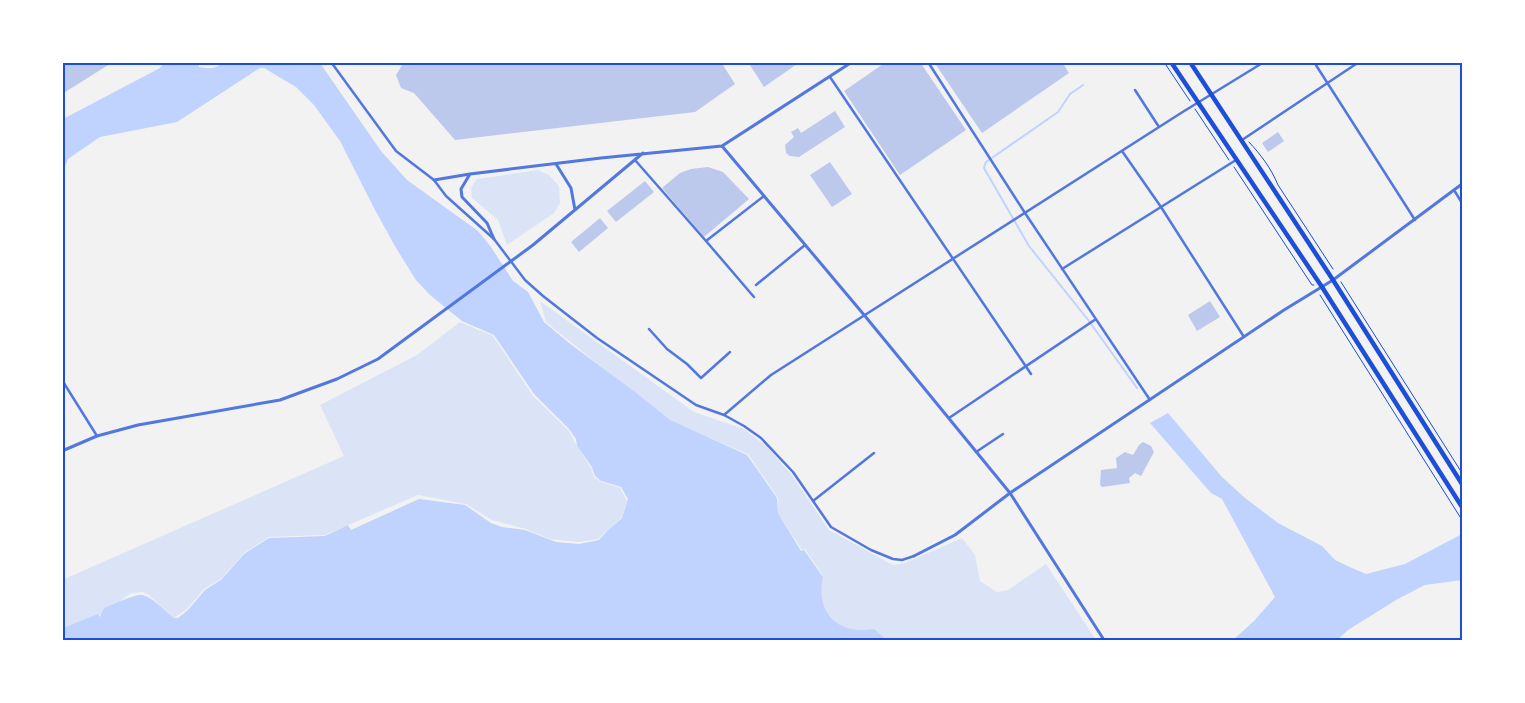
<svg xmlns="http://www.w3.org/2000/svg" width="1525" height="703" font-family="Helvetica,sans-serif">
  <rect width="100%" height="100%" fill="#f2f2f2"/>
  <path fill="#dbe4f7" d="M538 170 549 175 559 186 560 203 554 213 507 245 498 220 472 198 471 188 477 179Z
    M540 301 694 412 744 429 766 446 791 474 829 530 893 565 905 563 962 538 975 555 980 581 997 592 1008 590 1046 564 1096 640H886L864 631 844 628 826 615 819 595 822 574 805 549 802 550 778 513V498L748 454 676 424 661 415 546 322Z
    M460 322 493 336 533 396 568 430 577 446 591 468 594 477 601 482 620 488 627 501 622 517 598 539 579 542 550 539 526 529 492 520 466 504 418 495 325 535 269 537 244 553 222 578 204 589 188 608 174 618 149 595 143 592 131 593 103 614 63 628 62 580 344 456 320 405 417 355Z"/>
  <path fill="#bfd3fe" d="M164 63H198L199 67C208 69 216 69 222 63H320L381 151 407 180 478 231 491 247 513 281 528 292 544 322 569 343 635 392 670 420 747 455 777 498 778 513 801 551 804 550 823 577C815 613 838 635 874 629L887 640H63V628L98 614 100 617 104 608C113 605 133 594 142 595 153 597 165 611 174 618H178L188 610 205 590 222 579 244 554 269 538 325 536 348 525 351 530 419 499 465 505 491 523 502 527 525 530 556 542 579 544 599 540 608 530 622 518 628 499 621 487 601 481 595 476 592 467 577 446 576 439 569 429 534 394 494 335 462 321 430 295 416 280 396 248 374 208 340 141 314 105 296 87 264 68H260L177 122 100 137 68 159 63 171V119L160 68Z
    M1168 413 1222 477 1245 498 1278 523 1322 546 1335 560 1352 568 1366 574 1405 564 1462 534V580L1425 585 1396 600 1348 630 1337 640H1233L1254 621 1275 597 1222 499 1211 493 1150 423Z"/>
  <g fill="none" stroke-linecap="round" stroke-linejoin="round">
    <path stroke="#bfd3fe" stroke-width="2" d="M1083 85 1070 94 1058 112 986 162 984 168 1029 246 1089 321 1137 388"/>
  </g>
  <path fill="#bdc9ec" d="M62 62H113L62 94Z
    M404 62H721L735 84 695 112 455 140 414 93 401 88 396 75Z
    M748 62H800L764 87Z
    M886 62H920L966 130 900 175 844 91Z
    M934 62H1062L1069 73 982 133Z
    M835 111 845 127 799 157 790 156 786 153 785 145 794 137 791 132 798 128 801 133Z
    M1278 132 1284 141 1268 152 1262 143Z
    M830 162 852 194 832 207 810 175Z
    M708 167 723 172 749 199 704 237 662 188 680 173 691 169Z
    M645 181 654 192 616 222 607 211Z
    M600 218 608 228 579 252 571 242Z
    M1210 301 1220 317 1197 331 1188 315Z
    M1143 442 1151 446 1154 452 1141 476 1135 473 1129 478 1130 483 1102 487 1100 485 1101 470 1117 468 1116 458 1125 452 1133 455 1139 445Z"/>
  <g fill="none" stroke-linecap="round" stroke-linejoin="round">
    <path stroke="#1d4ed8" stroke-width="1" d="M1164 62 1190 101
      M1195 109 1229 160
      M1249 142C1261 155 1271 168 1278 185L1333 269
      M1234 167 1312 285H1314
      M1341 282 1462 473
      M1320 295 1462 520"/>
    <path stroke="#5277de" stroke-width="2.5" d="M331 62 396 151 434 180 446 196 494 239 525 280 543 296 597 338 696 405 724 415 744 426 761 438 793 472 831 527 871 550 893 559 902 560 914 556
      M928 62 1025 213 1150 400
      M1314 62 1415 220
      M830 77 1031 374
      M1135 90 1159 127
      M1242 140 1359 62
      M1122 151 1161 207 1244 337
      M635 160 706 241 764 196
      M1454 190 1462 203
      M706 241 754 297
      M1062 269 1236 160
      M756 285 805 245
      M649 329 667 349 687 364 701 378 730 352
      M62 380 97 436
      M724 415 771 375 1181 113 1264 62
      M949 418 1096 319
      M976 452 1003 434
      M813 501 874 453"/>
    <path stroke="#5277de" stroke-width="3" d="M722 146 865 316 1010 493 1104 640
      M556 164 571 188 575 210
      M470 174 461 189 462 197 487 223 494 239
      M434 180 470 174 601 158 722 146 852 62
      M62 451 97 436 138 425 280 400 337 379 378 359 533 245 643 153
      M914 556 955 535 1010 493 1284 310 1333 280 1462 184"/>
    <path stroke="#1d4ed8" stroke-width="4.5" d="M1171 62 1322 287 1462 507
      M1190 62 1333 280 1462 484"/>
  </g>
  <rect width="1525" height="703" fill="none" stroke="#ffffff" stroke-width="128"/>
  <rect x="64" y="64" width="1397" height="575" fill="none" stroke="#1d4ed8" stroke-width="2"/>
</svg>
